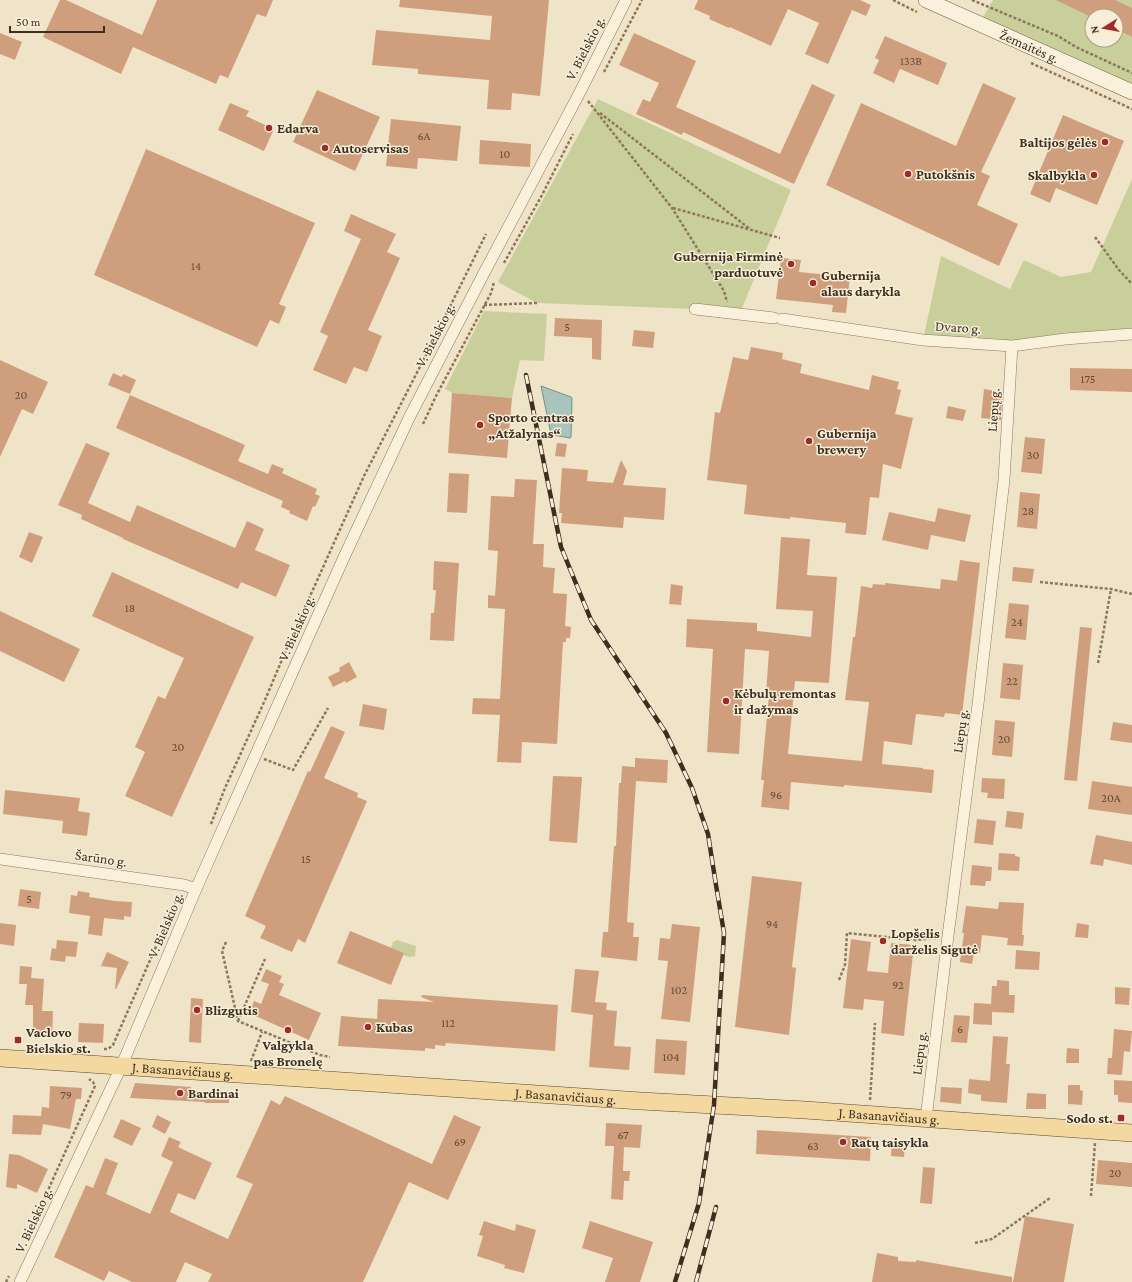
<svg xmlns="http://www.w3.org/2000/svg" width="1132" height="1282" font-family="'Crimson Pro',serif">
  <rect width="100%" height="100%" fill="#f0e4c8"/>
  <path fill="#c9cf9b" fill-rule="evenodd" d="M993 0H1132V92L979 24ZM1092 16H1116V40H1092Z
    M598 99 791 190 740 313 695 309 537 303 498 282Z
    M1132 179V334L1012 346 923 340 941 256 1010 289 1024 260 1061 277 1091 272Z
    M484 311 547 314 544 361 520 360 512 398 452 393 445 389Z
    M397 940 416 946 415 956 410 957 403 955 404 953 391 948 393 942Z"/>
  <path fill="#a9c4bc" stroke="#6f938a" d="M541 386 571 397 572 399 571 437 570 438 553 435 551 434Z"/>
  <path fill="#cf9f7d" d="M60 0H66L142 35 157 0H273L266 17 257 14 228 78 220 75 216 84 133 47 121 74 43 37Z
    M400 0H549L540 96 512 93 511 110 487 109 489 80 418 74V69L372 65 376 30 490 40 492 16 399 7Z
    M698 0H860L871 5 866 16 852 10 828 64 805 54 819 23 788 9 771 46 730 27 729 28 709 19 710 16 694 9Z
    M1056 0H1115L1132 8V37L1116 29V16H1089Z
    M0 33 22 42 15 60 0 54Z
    M634 33 696 61 676 107 780 154 812 84 835 95 794 184 683 132 682 135 636 114 643 99 650 102 659 83 619 65Z
    M885 36 947 63 938 85 900 69 894 83 873 73 879 60 875 58Z
    M983 83 1016 98 981 172 990 176 977 205 1018 224 999 266 826 185 861 103 956 146Z
    M317 90 380 117 355 171 293 142Z
    M230 103 249 111 246 116 274 129 264 151 218 130Z
    M1063 115 1124 141 1097 205 1056 188 1050 203 1030 194Z
    M391 119 461 126 457 161 418 158 417 169 386 166Z
    M480 140 531 144 530 167 479 164Z
    M146 149 315 223 279 304 286 307 279 324 270 320 257 347 94 275Z
    M351 214 396 234 387 252 400 258 368 330 382 336 367 372 354 367 346 384 313 370 328 336 320 332 361 239 344 231Z
    M781 258 801 260 799 272 850 277 846 313 832 312 833 305 776 299Z
    M555 318 602 320 601 360 592 359V338L554 336Z
    M634 330 655 332 653 348 632 346Z
    M751 347 783 353 782 359 802 364 800 373 869 390 872 375 899 382 897 389 901 390 895 414 913 418 901 469 883 464 879 498 870 497 866 535 845 533 846 523 790 517V519L744 514 747 485 707 480 715 412 720 413 733 357 748 360Z
    M0 360 48 382 33 414 22 409 0 457Z
    M1070 368 1132 369V392L1070 390Z
    M113 373 122 377 123 374 136 380 130 394 108 385Z
    M984 389 1002 392 1001 420 981 418Z
    M452 393 512 398 507 458 448 453Z
    M130 395 245 445 238 461 268 474 272 464 284 469 282 473 317 489 315 494 320 496 315 507 313 506 307 521 289 513 290 511 281 507 283 501 116 428Z
    M948 406 966 410 963 421 946 418Z
    M1025 437 1045 439 1042 474 1021 472Z
    M86 443 110 453 88 503 130 522 137 505 235 548 247 521 264 529 255 550 290 565 276 597 241 582 238 589 123 539V538L81 519 82 515 58 505Z
    M557 443 567 444 565 457 555 456Z
    M621 460 627 471 623 485 666 488 664 520 624 517 623 528 561 523 562 513H559L562 468 588 470 587 481 613 483Z
    M449 473 469 474 467 513 447 512Z
    M515 479 537 480 533 544H544L543 567 555 568 553 593 567 594 565 626 571 627 570 638H566V642H563L557 744 522 742 521 763 497 762 500 715 472 714 473 698 500 699 505 609 488 608V595L495 596 498 551 488 550 491 496 514 497Z
    M1020 492 1040 494 1037 529 1017 527Z
    M938 508 971 515 965 542 931 535 928 550 882 540 889 512 935 522Z
    M29 532 43 537 32 563 19 557Z
    M781 537 810 539 807 575 837 577 829 683 795 681 788 754 862 761 869 702 845 700 853 637H855L861 586 872 588 873 584 885 585V583L940 589 941 579 957 581 960 560 980 563 962 715 945 713 944 717 916 714 912 745 884 741 882 764 923 768V769L934 770 932 793 844 785V787L791 782 789 810 761 807 764 780H761L769 695 766 694 769 651 745 649 739 754 707 752 713 649 686 647 687 619 757 623V631L811 637 813 611 776 609Z
    M434 561 459 563 454 641 430 640 431 613H434L436 590H433Z
    M1013 567 1034 569 1032 583 1012 581Z
    M112 572 254 637 172 817 125 796 145 752 135 747 158 696 165 699 184 658 92 616Z
    M671 584 683 586 681 605 669 604Z
    M1009 603 1029 605 1026 640 1005 638Z
    M0 611 80 649 64 682 0 651Z
    M1080 627 1092 628 1077 781 1064 780Z
    M349 662 357 677 346 683 345 681 333 687 328 677 340 671 339 668Z
    M1003 663 1023 665 1020 700 1000 698Z
    M363 704 387 709 384 730 359 726Z
    M995 720 1015 722 1012 757 992 755Z
    M1113 722 1132 725V743L1110 740Z
    M331 726 345 732 324 778 358 793 357 797 367 801 305 943 298 939 292 952 260 938 266 926 245 916 308 771 310 772Z
    M635 758 668 760 667 783 636 781 627 922 634 923 633 937H639L637 961 601 957 603 932H608L614 846H616L619 783H621L622 766 635 767Z
    M553 776 582 777 577 843 549 841Z
    M982 778 1005 779 1004 799 987 798 988 793 981 792Z
    M1092 781 1132 787V815L1088 809Z
    M5 790 80 798 78 811 90 813 87 836 62 833 63 821 3 814Z
    M1007 811 1024 813 1022 829 1005 827Z
    M977 819 996 821 993 845 974 843Z
    M1096 835 1132 842V865L1104 859 1103 866 1090 864Z
    M999 853 1015 854V856L1020 857 1019 871 998 870Z
    M972 865 992 867 991 881H986L985 886 970 885Z
    M752 876 802 882 792 967 796 968 789 1035 735 1027Z
    M20 889 41 892 39 909 18 906Z
    M78 891 90 893 89 897 115 901 132 902 131 917 124 916V920L104 918 102 936 88 934 90 916 69 913 71 895 77 896Z
    M999 902 1024 903 1022 935H1024L1023 946 1007 945 1008 938 982 935 980 953 974 952 972 964 960 962 964 933H962L966 906 998 909Z
    M0 923 16 925 14 946 0 944Z
    M1077 923 1089 925 1088 938 1075 937Z
    M672 924 700 927 690 1022 661 1019 668 961 658 960 660 938 670 939Z
    M350 931 404 953 391 985 337 963Z
    M851 939 871 942 867 971 888 973 891 943 914 945 904 1036 881 1033 884 1001 864 999 863 1010 843 1008Z
    M57 940 78 942 76 957 66 956 65 962 50 960 52 948 56 949Z
    M1016 950 1040 952 1039 970 1015 969Z
    M107 952 129 962 116 989H115L117 968 101 966Z
    M20 966 32 967 31 978 44 979 42 1011H53L52 1038H37L38 1035H33V1005H25L27 984H19Z
    M266 969 282 976 279 982 284 984 279 995 321 1013 309 1040 249 1013 254 1001 261 1004 269 984 261 981Z
    M575 969 599 971 595 1002 607 1003 606 1010 617 1011 614 1046 631 1047 629 1070 589 1067 593 1015 571 1012Z
    M997 980 1009 981V995H1015L1014 1013 992 1012V1025L973 1024 974 1003 991 1004 992 986H997Z
    M1115 987 1130 988 1129 1005 1115 1004Z
    M422 995 558 1005 555 1051 446 1043 445 1046 435 1045V1049L425 1048V1051L338 1046 341 1016 377 1019 378 999 434 1002 421 997Z
    M191 998 203 999 201 1043 189 1042Z
    M954 1015 970 1016 967 1043 951 1042Z
    M79 1023 104 1024 103 1043 78 1042Z
    M1114 1029 1132 1031 1130 1052 1124 1051 1122 1075 1107 1074 1108 1058H1112Z
    M993 1036 1008 1037 1006 1064H1010L1007 1103 981 1101V1095L968 1093 969 1079 990 1081Z
    M656 1039 687 1041 685 1075 654 1073Z
    M1067 1048 1079 1049V1063H1066Z
    M1114 1080 1132 1081V1103L1118 1102V1095H1114Z
    M135 1083 191 1087V1091H229V1103H205V1102L130 1098Z
    M1068 1085H1080V1090L1083 1091 1082 1105 1068 1104Z
    M50 1086 82 1088 81 1099H76L70 1129 43 1124 41 1135 12 1134 13 1115 41 1116 42 1107 49 1108Z
    M941 1087 962 1088 961 1104 940 1102Z
    M1027 1093 1046 1094V1109H1026Z
    M285 1096 432 1164 454 1115 481 1127 448 1200 409 1182 363 1282H208L212 1274 185 1262 176 1282H132L109 1271 104 1281 54 1257 86 1185 93 1188 105 1158 118 1163 106 1194 150 1214 173 1162 161 1156 169 1137 181 1142 178 1147 212 1163 195 1200 178 1193 170 1212 228 1239 253 1184 236 1177 271 1100 280 1105Z
    M157 1115 171 1122 165 1134 152 1127Z
    M121 1119 141 1128 132 1146 113 1137Z
    M606 1123 642 1125 640 1148 624 1147 623 1171H630L629 1181H624L623 1200 611 1199 614 1146H605Z
    M757 1130 871 1137 870 1161 756 1154Z
    M892 1141 905 1142 904 1157 891 1156Z
    M9 1154 19 1155 48 1169 37 1193 17 1184V1189L6 1187Z
    M1098 1160 1132 1163V1187L1096 1184Z
    M923 1167 935 1168 932 1204 920 1203Z
    M1025 1216 1074 1224 1064 1282H1013Z
    M484 1221 515 1231 516 1224 536 1230 524 1273 504 1268 505 1265 477 1256 483 1236 479 1235Z
    M590 1221 653 1242 640 1282H605L613 1258 582 1248Z
    M877 1253 898 1257V1261L916 1262V1260L1012 1277V1282H872Z"/>
  <g fill="none" stroke-linecap="round" stroke-linejoin="round">
    <g stroke="#8d765c" stroke-width="12">
      <path id="minor" d="M695 309 774 318
        M782 319 923 340 1012 346 1065 339 1132 334
        M0 859 184 885 196 889
        M926 1119 948 936 978 704 991 591 1004 480 1012 346
        M20 1282 121 1067 196 889 280 700 345 555 409 418 484 273 580 92 626 0"/>
    </g>
    <g stroke="#6f573f" stroke-width="16">
      <g id="secondary">
        <path id="s1" d="M926 0 1132 92"/>
      </g>
    </g>
    <g stroke="#5b4430" stroke-width="18">
      <g id="primary">
        <path id="s2" d="M0 1058 641 1101 805 1110 1132 1133"/>
      </g>
    </g>
    <path stroke="#8d765c" stroke-width="2.5" stroke-dasharray="3 2" stroke-linecap="butt" d="M893 0 917 12
      M972 0 1058 36 1076 47 1132 73
      M1031 63 1132 109
      M604 72 642 0
      M588 101 672 208 724 291 727 302
      M600 113 750 229
      M673 208 780 238
      M1095 237 1119 270 1132 284
      M504 263 542 195 573 134
      M484 305 537 303
      M423 424 436 396 491 293 494 282
      M1040 582 1111 589 1132 594
      M1098 663 1111 589
      M264 759 293 770 328 708
      M211 824 225 788 265 700 289 643 364 476 427 353 486 234
      M226 942 222 951 238 1021 320 1055 330 1057
      M839 980 845 965 847 933 916 940 937 938
      M238 1021 265 959
      M104 1049H108L113 1045 178 896
      M251 1061 262 1032
      M870 1100 875 1023
      M1091 1196 1095 1143
      M30 1230 95 1086 93 1082 89 1079
      M975 1243 992 1239 1050 1198
      M6 1282 9 1276"/>
    <use href="#minor" stroke="#faf1dc" stroke-width="11"/>
    <use href="#secondary" stroke="#faf1dc" stroke-width="15"/>
    <use href="#primary" stroke="#f3d9a0" stroke-width="17"/>
    <g stroke="#3d2e20" stroke-width="4.5">
      <path id="rail" d="M526 375 561 547 591 620 666 733 692 788 708 834 716 885 724 933 714 1105 699 1203 675 1282
        M696 1282 716 1207"/>
    </g>
    <use href="#rail" stroke="#f7eed8" stroke-width="3" stroke-dasharray="9" stroke-linecap="butt"/>
  </g>
  <g fill="#9e2a2b" stroke="#f7eed8" stroke-width="1.5">
    <circle cx="269" cy="128" r="4"/>
    <circle cx="1105" cy="142" r="4"/>
    <circle cx="325" cy="148" r="4"/>
    <circle cx="908" cy="174" r="4"/>
    <circle cx="1094" cy="175" r="4"/>
    <circle cx="791" cy="264" r="4"/>
    <circle cx="813" cy="283" r="4"/>
    <circle cx="480" cy="425" r="4"/>
    <circle cx="809" cy="441" r="4"/>
    <circle cx="726" cy="701" r="4"/>
    <circle cx="883" cy="941" r="4"/>
    <circle cx="197" cy="1010" r="4"/>
    <circle cx="368" cy="1027" r="4"/>
    <circle cx="288" cy="1030" r="4"/>
    <rect x="14" y="1036" width="8" height="8" rx="2"/>
    <circle cx="180" cy="1093" r="4"/>
    <rect x="1117" y="1114" width="8" height="8" rx="2"/>
    <circle cx="843" cy="1142" r="4"/>
  </g>
  <g text-anchor="middle" dominant-baseline="central" stroke-width="3" stroke-linejoin="round" paint-order="stroke">
    <g font-size="12" fill="#624a37">
      <text x="911" y="61">133B</text>
      <text x="424" y="136">6A</text>
      <text x="505" y="154">10</text>
      <text x="196" y="266">14</text>
      <text x="567" y="327">5</text>
      <text x="1088" y="379">175</text>
      <text x="21" y="395">20</text>
      <text x="1033" y="455">30</text>
      <text x="1028" y="511">28</text>
      <text x="130" y="608">18</text>
      <text x="1017" y="622">24</text>
      <text x="1012" y="681">22</text>
      <text x="1004" y="739">20</text>
      <text x="178" y="747">20</text>
      <text x="776" y="795">96</text>
      <text x="1111" y="798">20A</text>
      <text x="306" y="859">15</text>
      <text x="29" y="899">5</text>
      <text x="772" y="924">94</text>
      <text x="898" y="985">92</text>
      <text x="679" y="990">102</text>
      <text x="448" y="1023">112</text>
      <text x="960" y="1029">6</text>
      <text x="671" y="1057">104</text>
      <text x="66" y="1095">79</text>
      <text x="623" y="1135">67</text>
      <text x="460" y="1142">69</text>
      <text x="813" y="1146">63</text>
      <text x="1115" y="1173">20</text>
    </g>
    <g font-size="14" fill="#3d2e20" stroke="#f7eed8">
      <text stroke="none"><textPath href="#s1" startOffset="113">Žemaitės g.</textPath></text>
      <text transform="translate(585 48) rotate(-63)">V. Bielskio g.</text>
      <text transform="translate(958 327) rotate(4)">Dvaro g.</text>
      <text transform="translate(435 335) rotate(-63)">V. Bielskio g.</text>
      <text transform="translate(993 410) rotate(-86)">Liepų g.</text>
      <text transform="translate(296 628) rotate(-66)">V. Bielskio g.</text>
      <text transform="translate(960 731) rotate(-82)">Liepų g.</text>
      <text transform="translate(101 858) rotate(8)">Šarūno g.</text>
      <text transform="translate(165 925) rotate(-67)">V. Bielskio g.</text>
      <text transform="translate(919 1053) rotate(-83)">Liepų g.</text>
      <text stroke="none"><textPath href="#s2" startOffset="183">J. Basanavičiaus g.</textPath></text>
      <text stroke="none"><textPath href="#s2" startOffset="567">J. Basanavičiaus g.</textPath></text>
      <text stroke="none"><textPath href="#s2" startOffset="891">J. Basanavičiaus g.</textPath></text>
      <text transform="translate(33 1220) rotate(-65)">V. Bielskio g.</text>
    </g>
    <g font-size="14" font-weight="bold" fill="#3d2e20" stroke="#f7eed8" text-anchor="start">
      <text x="277" y="128">Edarva</text>
      <text x="1097" y="142" text-anchor="end">Baltijos gėlės</text>
      <text x="333" y="148">Autoservisas</text>
      <text x="916" y="174">Putokšnis</text>
      <text x="1086" y="175" text-anchor="end">Skalbykla</text>
      <text x="783" y="256" text-anchor="end">Gubernija Firminė<tspan x="783" dy="16">parduotuvė</tspan></text>
      <text x="821" y="275">Gubernija<tspan x="821" dy="16">alaus darykla</tspan></text>
      <text x="488" y="417">Sporto centras<tspan x="488" dy="16">„Atžalynas“</tspan></text>
      <text x="817" y="433">Gubernija<tspan x="817" dy="16">brewery</tspan></text>
      <text x="734" y="693">Kėbulų remontas<tspan x="734" dy="16">ir dažymas</tspan></text>
      <text x="891" y="933">Lopšelis<tspan x="891" dy="16">darželis Sigutė</tspan></text>
      <text x="205" y="1010">Blizgutis</text>
      <text x="376" y="1027">Kubas</text>
      <text x="26" y="1032">Vaclovo<tspan x="26" dy="16">Bielskio st.</tspan></text>
      <text x="288" y="1045" text-anchor="middle">Valgykla<tspan x="288" dy="16">pas Bronelę</tspan></text>
      <text x="188" y="1093">Bardinai</text>
      <text x="1113" y="1118" text-anchor="end">Sodo st.</text>
      <text x="851" y="1142">Ratų taisykla</text>
    </g>
  </g>
  <g transform="translate(1104 28) rotate(259)"><circle r="19" fill="#f7eed8" stroke="#ada18e"/>
  <path d="M0-3L7 15L0 10L-7 15Z" fill="#9e2a2b"/>
  <text y="-6" font-size="11" font-weight="bold" text-anchor="middle" fill="#3d2e20">N</text>
  </g>
  <path d="M10 26v6h94v-6" fill="none" stroke="#3d2e20" stroke-width="2"/>
  <text x="16" y="26" font-size="12" fill="#3d2e20" stroke="#f7eed8" stroke-width="3" paint-order="stroke">50 m</text>
</svg>
